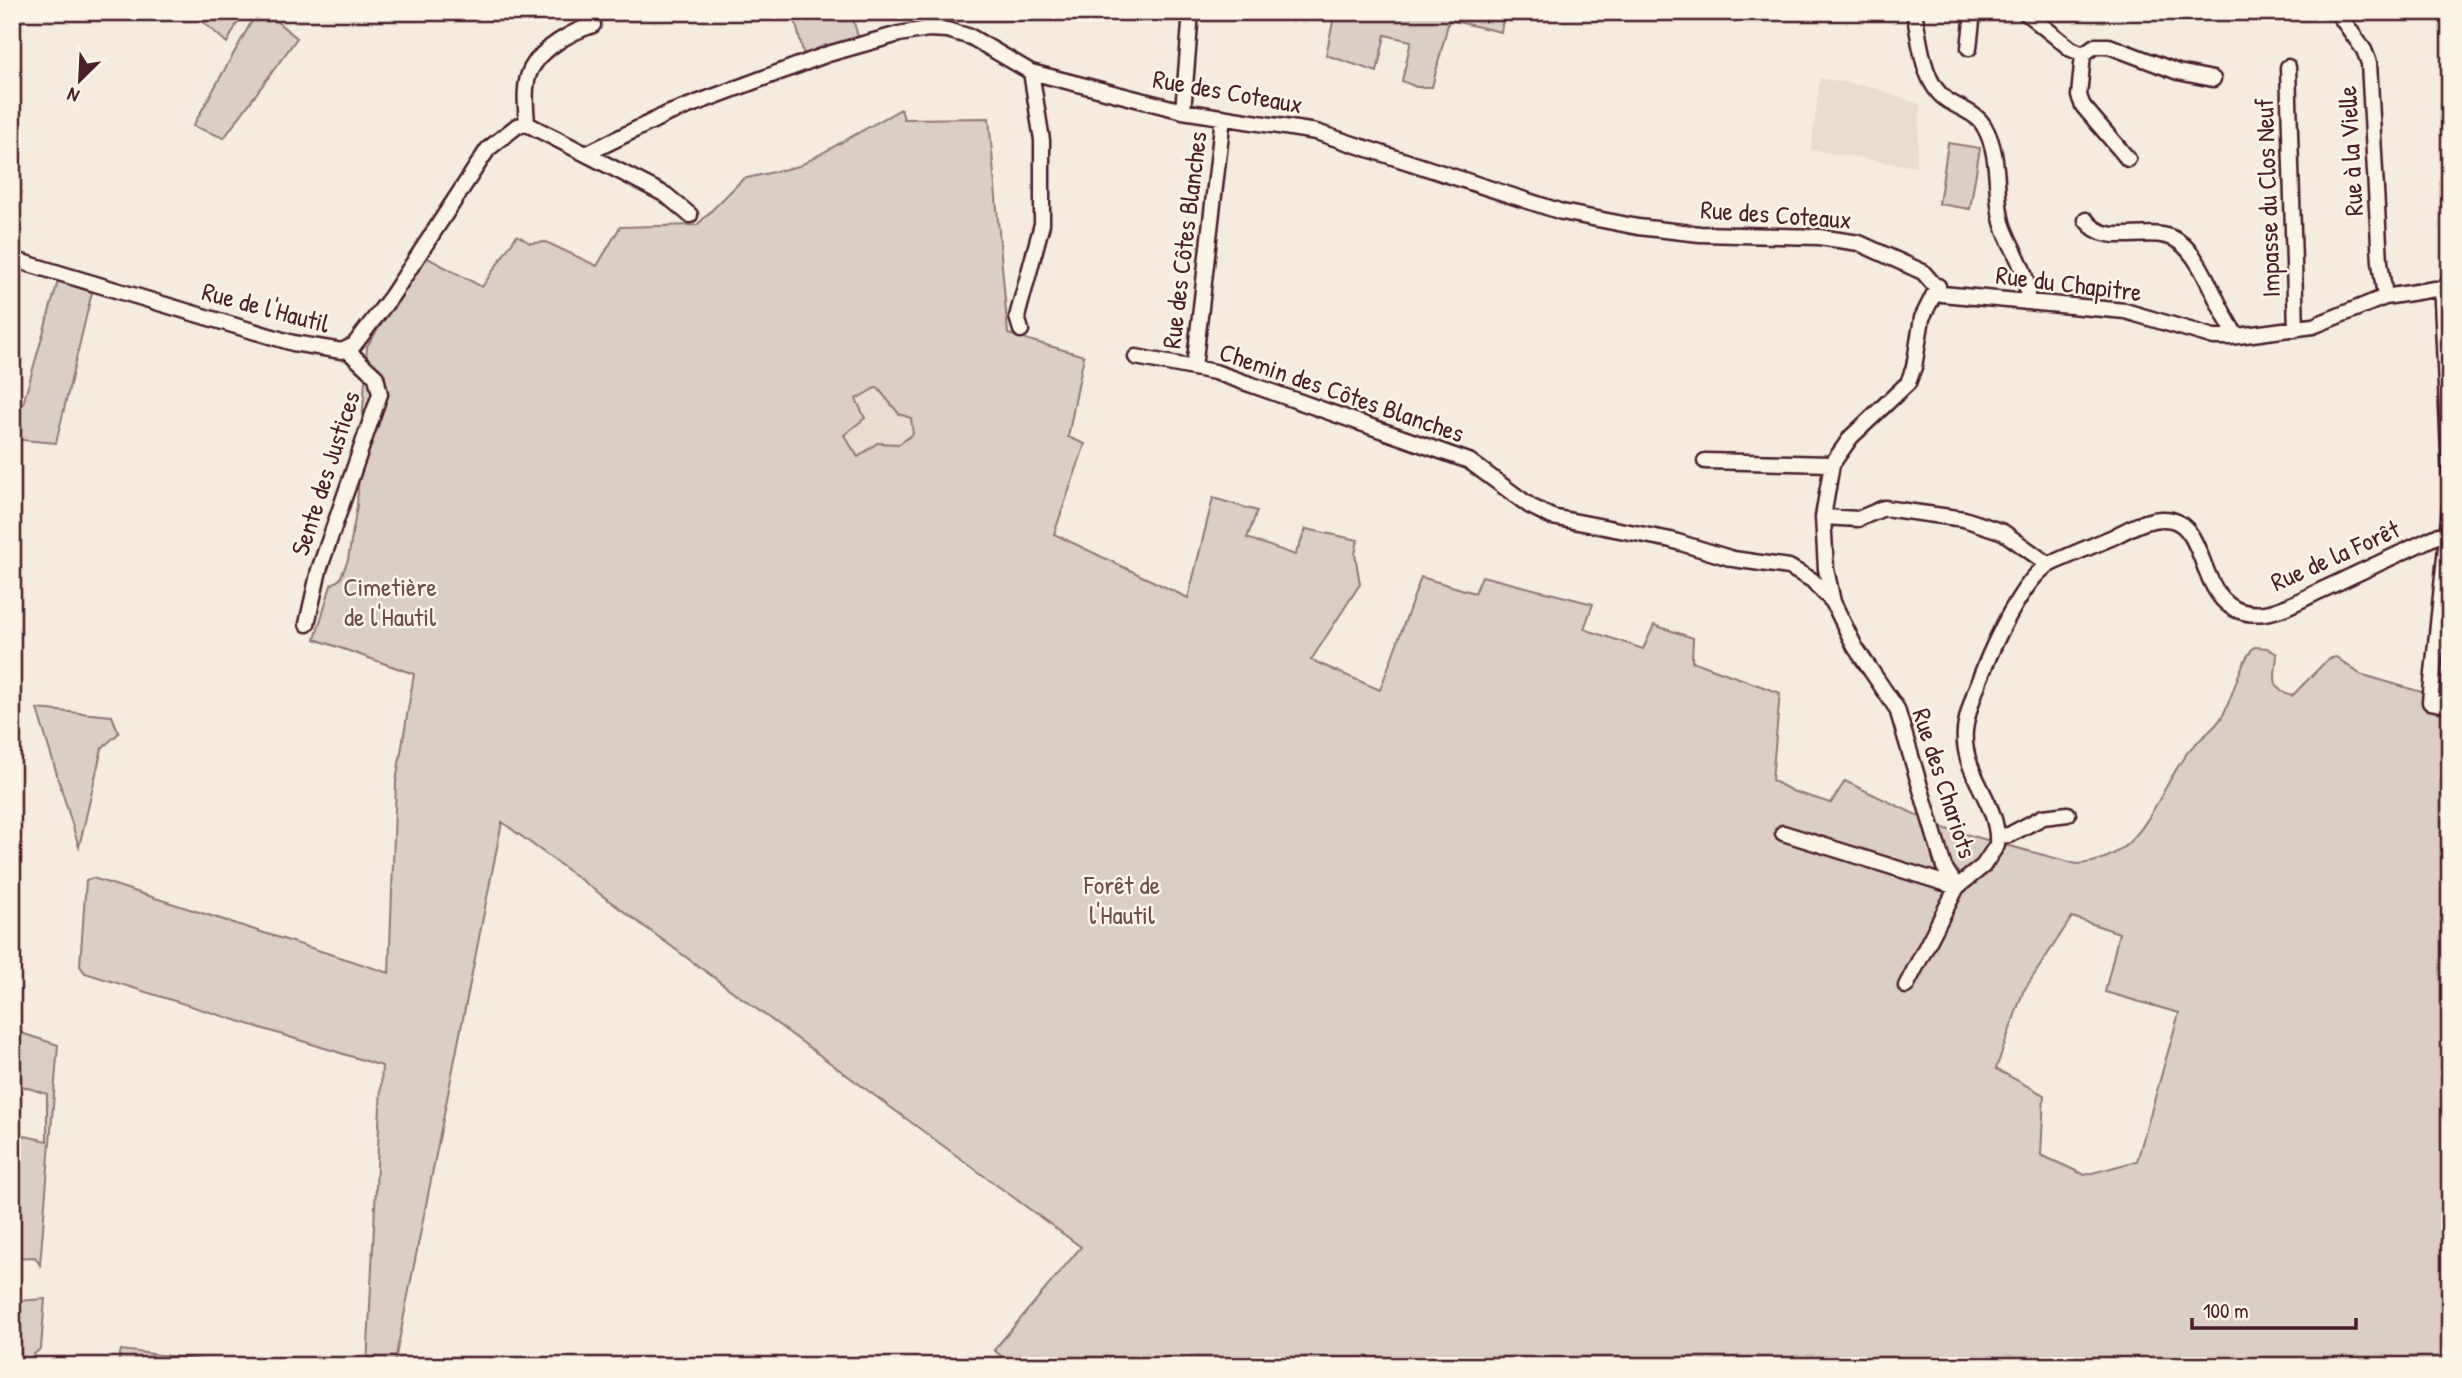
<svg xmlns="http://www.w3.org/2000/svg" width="2462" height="1378" font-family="'Patrick Hand',sans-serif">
  <rect width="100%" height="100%" fill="#f5ecde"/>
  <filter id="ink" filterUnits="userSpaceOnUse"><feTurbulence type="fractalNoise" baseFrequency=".0143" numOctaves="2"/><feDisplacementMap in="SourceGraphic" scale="14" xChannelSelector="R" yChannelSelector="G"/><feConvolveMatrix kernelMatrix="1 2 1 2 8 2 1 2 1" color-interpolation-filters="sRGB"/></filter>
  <g filter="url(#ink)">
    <path fill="#e8ddd0" d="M1820 78 1872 87 1921 105 1916 167 1811 150Z
      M877 387 899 414 911 418 913 434 899 444 877 443 858 458 844 435 865 418 856 399Z"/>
    <path fill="#dbcec4" stroke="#927678" stroke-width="2" fill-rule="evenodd" d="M192 12H233L240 18 227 43Z
      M257 12H265L297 38 224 138 193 126Z
      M793 12H851L859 40 804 56Z
      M1335 12H1504L1501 32 1449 20 1432 87H1416L1402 81 1411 41 1385 35 1377 72 1326 55Z
      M901 109 904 119 989 118 1008 334 1084 356 1068 437 1085 444 1054 534 1188 598 1213 498 1257 511 1247 538 1295 555 1306 529 1358 540 1355 554 1360 584 1311 660 1380 690 1421 577 1475 593 1482 576 1593 604 1584 629 1643 649 1654 625 1693 638 1692 661 1780 693 1772 780 1792 791 1831 803 1845 781 1946 829 2077 864C2143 861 2153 799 2187 753 2197 739 2215 731 2223 715 2234 694 2239 664 2254 647L2267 648 2277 654C2276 675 2268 689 2292 696L2328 659 2336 657 2360 674 2425 693 2431 708 2450 715V1366H1012L994 1350 1081 1247 502 822 394 1366H367L382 1066 85 973 80 966 86 880 93 878 389 973 396 782 414 674 315 639 331 585 340 579 348 560 357 506 367 346 426 257 482 287 517 235 530 243 546 242 597 266 620 227 697 225 743 179 799 166ZM877 387 899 414 911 418 913 434 899 444 877 443 858 457 844 435 865 418 856 399ZM2072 917 2119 933 2105 992 2179 1013 2137 1161 2085 1175 2041 1155 2044 1095 1996 1069 2023 992Z
      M1948 143 1980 148 1970 209 1939 204Z
      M58 281 92 292 56 443 12 439V406L23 404Z
      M37 709 112 716 119 733 102 748 79 847Z
      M12 1030 58 1045 40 1265 35 1257 12 1258V1133L47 1141V1094L12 1083Z
      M45 1299 41 1348 21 1366H12V1306L18 1301Z
      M121 1350 249 1366H117Z"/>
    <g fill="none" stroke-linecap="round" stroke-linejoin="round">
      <g stroke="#4a1f2b" stroke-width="19">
        <path id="minor" d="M1914 12C1920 39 1922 84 1947 100 1960 109 1978 113 1985 128 2001 157 1994 191 2002 222 2009 248 2033 274 2026 302
          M2025 12 2071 49 2083 54 2079 96 2083 106 2128 159
          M2337 12 2364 50 2369 63 2380 262 2385 297
          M1969 48 1973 12
          M2083 54 2095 46H2109L2178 72 2213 79
          M2288 67 2296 329
          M1183 111 1191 12
          M527 124 666 195 690 215
          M527 124C526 108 523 84 531 69 542 48 571 32 593 25
          M586 154 667 114 828 54 899 34 928 29 947 30 971 37 1031 72 1183 111 1316 132 1562 212 1638 227 1700 234 1819 237 1859 243 1923 272 1942 294 2125 311 2214 337H2230L2313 326 2385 297 2435 289 2450 291
          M2086 220C2107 250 2151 223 2178 241 2204 258 2217 310 2237 336
          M12 259 293 343 342 351 354 345 391 297 488 149 517 126 527 124
          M2450 279 2443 291 2442 302 2450 473
          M1938 286 1922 318 1914 367 1908 383 1851 437 1832 464 1823 517 1826 569 1833 602 1855 647 1897 709 1944 867 1957 887
          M1021 330 1017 317 1042 224V140L1031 72
          M1136 357 1215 372 1469 461 1530 506 1552 517 1671 540 1733 559 1789 567 1812 580 1833 602
          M1194 368 1223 117
          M1705 461 1832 464
          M2450 508 2430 702 2450 706
          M1823 517 1858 519 1884 508 1964 519 2003 532 2049 565
          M307 624 319 570 380 394 376 377 347 350
          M1783 833 1957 887
          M1998 836 2009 835 2043 817 2068 814
          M1906 986 1957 887 1983 866 1997 845C2000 802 1961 774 1965 731 1968 696 2017 580 2050 564 2070 555 2092 546 2113 537 2131 528 2152 515 2172 520 2212 530 2196 622 2265 613 2285 610 2306 597 2324 589 2362 571 2400 553 2439 535L2448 534"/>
      </g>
      <use href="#minor" stroke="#fcf5e5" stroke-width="14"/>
    </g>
  </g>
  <g text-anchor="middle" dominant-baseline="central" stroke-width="5" stroke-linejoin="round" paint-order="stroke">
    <g font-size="26" fill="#4a1f2b" stroke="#fcf5e5">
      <text transform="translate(1228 91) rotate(10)">Rue des Coteaux</text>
      <text transform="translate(2350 151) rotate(-93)">Rue à la Vielle</text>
      <text transform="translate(2267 198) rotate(-92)">Impasse du Clos Neuf</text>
      <text transform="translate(1776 214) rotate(4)">Rue des Coteaux</text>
      <text transform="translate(1184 240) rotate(-83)">Rue des Côtes Blanches</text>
      <text transform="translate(2069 283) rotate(7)">Rue du Chapitre</text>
      <text transform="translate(266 307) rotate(15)">Rue de l'Hautil</text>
      <text transform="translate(1342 392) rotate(19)">Chemin des Côtes Blanches</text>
      <text transform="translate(325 473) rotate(-72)">Sente des Justices</text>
      <text transform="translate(2335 555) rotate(-24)">Rue de la Forêt</text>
      <text transform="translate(1945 783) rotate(72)">Rue des Chariots</text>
    </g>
    <g font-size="26" fill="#6e4b51" stroke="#fcf5e5">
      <text x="390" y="586">Cimetière<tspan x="390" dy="30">de l'Hautil</tspan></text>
      <text x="1122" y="884">Forêt de<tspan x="1122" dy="30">l'Hautil</tspan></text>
    </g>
  </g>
  <rect width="2462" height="1378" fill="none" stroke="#fcf5e5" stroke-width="42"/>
  <rect x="21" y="21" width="2420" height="1336" fill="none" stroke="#4a1f2b" stroke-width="2.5" filter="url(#ink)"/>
  <g transform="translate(80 80) rotate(204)" stroke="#fcf5e5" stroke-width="5" paint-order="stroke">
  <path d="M0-5L12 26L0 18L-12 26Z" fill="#4a1f2b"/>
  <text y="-10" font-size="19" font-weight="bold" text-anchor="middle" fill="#4a1f2b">N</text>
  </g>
  <path d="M2192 1318v10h164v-10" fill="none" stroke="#4a1f2b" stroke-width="3.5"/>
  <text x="2203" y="1318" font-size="21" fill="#4a1f2b" stroke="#fcf5e5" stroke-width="5" paint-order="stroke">100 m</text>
</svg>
